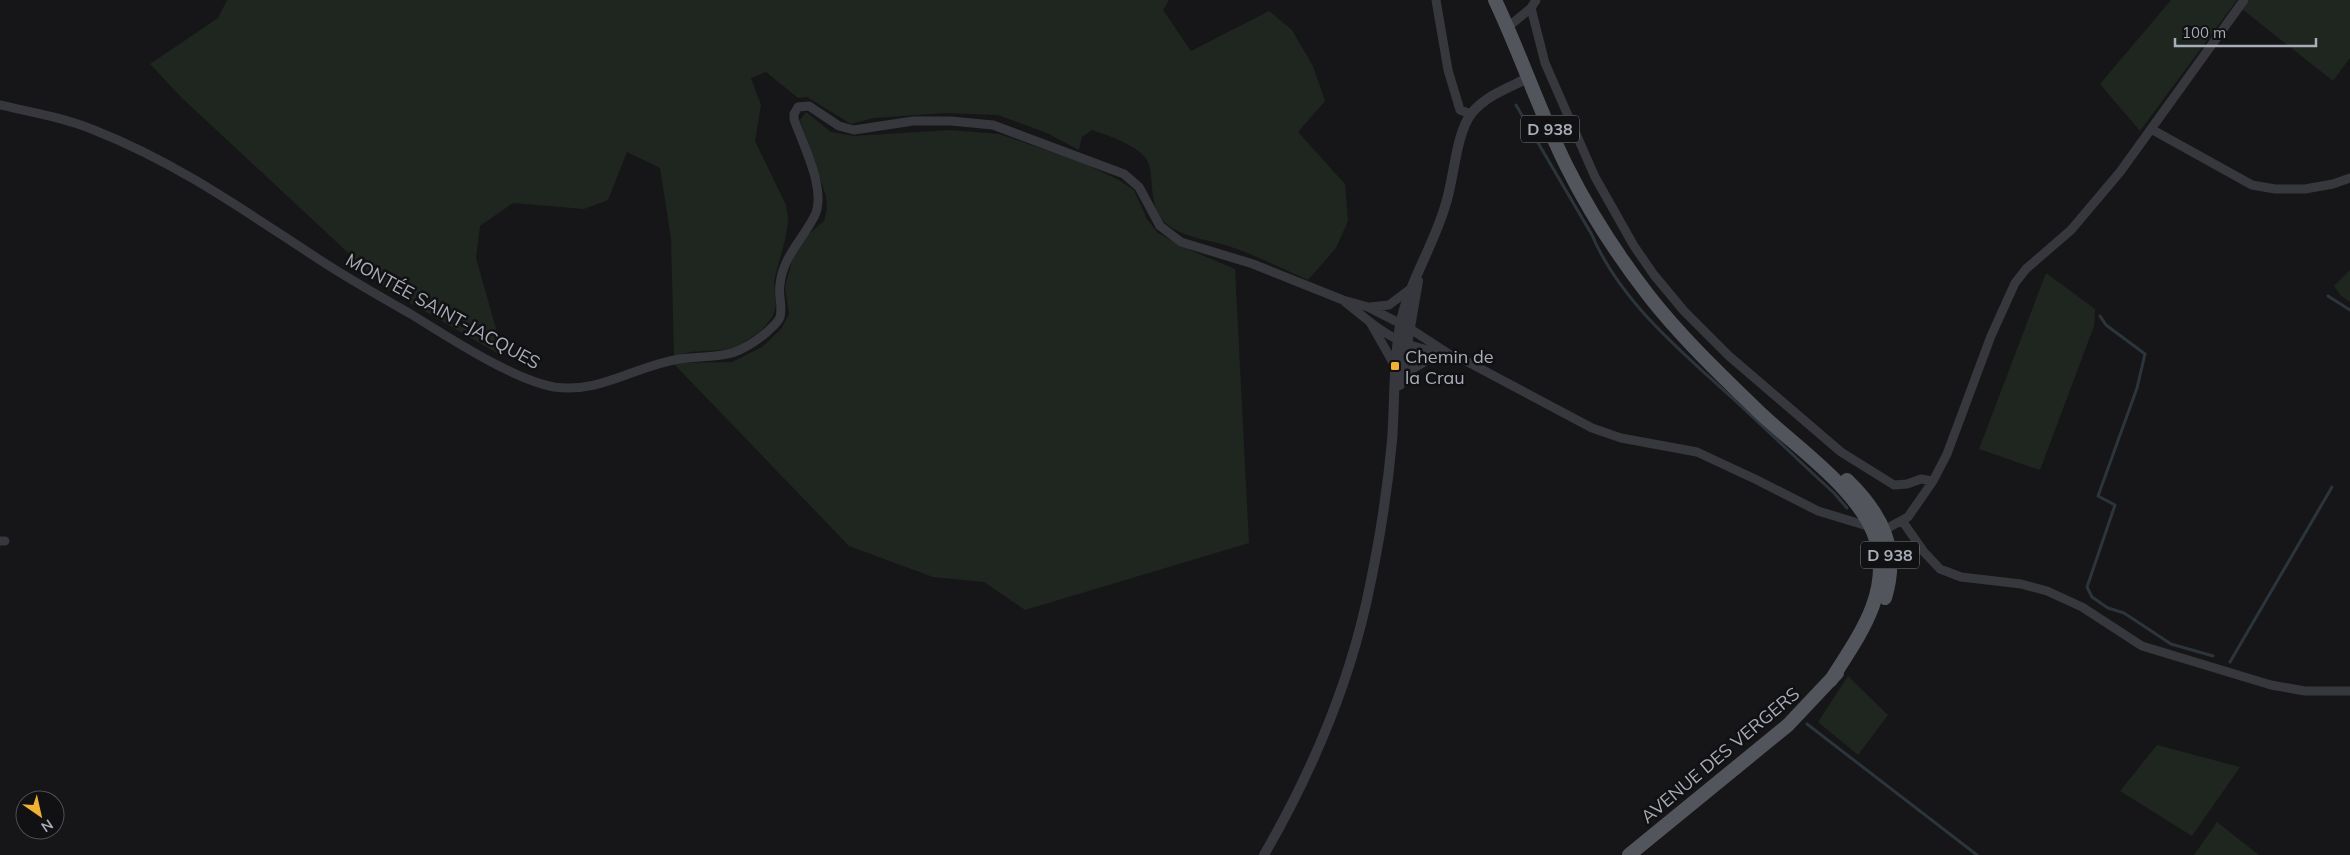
<svg xmlns="http://www.w3.org/2000/svg" width="2350" height="855" font-family="Mulish,sans-serif">
  <rect width="100%" height="100%" fill="#161618"/>
  <path fill="#1e261f" d="M227 0H1169L1163 10 1191 51 1269 11 1292 30 1313 66 1325 101 1298 132 1345 184 1348 221 1336 248 1308 280C1284 269 1259 257 1234 248 1213 240 1188 239 1169 226 1147 211 1155 180 1148 162 1141 146 1107 135 1092 130L1082 137 1079 150 1047 133 998 115 946 113 874 118 851 124 807 97 798 98 766 72 751 78 761 105 755 141 786 205 788 220 786 236 774 281 776 306 773 316 762 330 734 349 690 352 674 357 671 238 660 168 627 152 608 200 584 209 513 203 480 226 476 258 504 357 388 290 182 98 150 64 218 18Z
    M2171 0H2237L2140 131 2100 84Z
    M2249 0H2350V58L2333 81 2242 9Z
    M806 112 831 132 854 136 951 130 999 134 1083 163 1119 180 1134 190 1147 219 1158 233 1185 248 1235 269 1249 543 1025 610 984 582 933 577 849 546 673 363 732 362 762 347 781 329 789 314 785 287 793 257 803 239 824 221 827 209 826 196 800 120Z
    M2350 270V302L2341 296 2334 286Z
    M2046 273 2095 309 2094 326 2040 470 1979 449Z
    M1848 676 1888 715 1858 755 1818 722Z
    M2157 745 2240 767 2192 836 2120 791Z
    M2217 822 2259 855H2194Z"/>
  <g fill="none" stroke-linecap="round" stroke-linejoin="round">
    <path stroke="#2c353c" stroke-width="3" d="M1516 105 1592 235C1620 301 1679 349 1730 396 1765 428 1799 461 1834 493L1847 508
      M2328 296 2350 310
      M2100 316 2106 325 2145 354 2137 388 2098 496 2115 505 2087 587 2092 597 2108 608 2124 613 2171 644 2213 656
      M2230 662 2332 487
      M1807 724 1977 855"/>
    <path stroke="#37383d" stroke-width="9" d="M1436 0 1448 70 1460 110 1471 114
      M1531 8 1545 63 1595 177 1634 246 1654 275 1684 311 1729 356 1841 452 1894 485 1907 484 1921 479 1933 481
      M1508 27 1531 8 1536 0
      M0 105C32 112 64 118 94 130 178 163 246 212 320 260 349 279 379 296 409 313 447 336 511 379 554 387 600 394 637 365 680 359 721 354 731 361 766 333 771 328 778 323 780 317 783 307 778 295 780 284 783 257 802 240 814 217 828 192 803 145 794 119V114L798 107 809 106 839 126 854 130 913 121H951L993 125 1124 174 1139 187 1160 226 1181 242 1253 264 1343 300 1368 307 1409 328 1449 354 1466 361 1592 428 1621 438 1697 452 1757 480 1818 511 1874 528
      M2151 129 2244 0
      M1345 302 1370 322 1395 366
      M1370 307 1389 305 1409 290
      M1370 322C1396 342 1413 348 1444 353
      M1400 384 1412 369 1440 353
      M1903 522 1924 552 1940 569 1961 577 2021 584 2047 591 2082 607 2142 646 2271 685 2305 691H2350
      M1884 530 1908 517 1933 481 1947 454 1991 336 2015 283 2026 269 2071 230 2120 172 2151 129 2252 185 2275 189H2305L2333 184 2350 178
      M0 541H5"/>
    <path stroke="#37383d" stroke-width="10" d="M1400 385 1418 281
      M1264 855C1309 777 1346 692 1366 604 1378 550 1387 495 1392 441 1395 402 1393 364 1400 326 1408 283 1434 246 1446 203 1454 178 1456 134 1471 114 1485 96 1508 88 1528 78"/>
    <path stroke="#53555c" stroke-width="14" d="M1495 0C1521 55 1540 113 1567 167 1590 213 1618 256 1649 296 1681 337 1720 374 1757 410 1794 446 1861 490 1876 540 1892 593 1858 637 1831 680
      M1847 480C1882 514 1900 549 1885 598
      M1629 855 1788 725 1837 673"/>
  </g>
  <rect fill="#f2b134" stroke="#111113" stroke-width="2" x="1390" y="361" width="10" height="10" rx="2.5"/>
  <g text-anchor="middle" dominant-baseline="central" stroke-width="5" stroke-linejoin="round" paint-order="stroke">
    <g fill="#111113" stroke="#7b7e86" stroke-width="1">
      <rect x="1521" y="115.5" width="58" height="27" rx="4"/>
      <rect x="1861" y="541.5" width="58" height="27" rx="4"/>
    </g>
    <g font-size="16" font-weight="bold" fill="#a8adb8">
      <text x="1550" y="129">D 938</text>
      <text x="1890" y="555">D 938</text>
    </g>
    <g font-size="18" fill="#a8adb8" stroke="#111113">
      <text transform="translate(443 311) rotate(29)">MONTÉE SAINT-JACQUES</text>
      <text transform="translate(1720 755) rotate(-40)">AVENUE DES VERGERS</text>
    </g>
    <g font-size="18" fill="#a8adb8" stroke="#111113" text-anchor="start">
      <text x="1405" y="356">Chemin de<tspan x="1405" dy="21">la Crau</tspan></text>
    </g>
  </g>
  <g transform="translate(40 815) rotate(146)"><circle r="24" fill="#111113" stroke="#4d4f55"/>
  <path d="M0-4L9 19L0 12L-9 19Z" fill="#f2b134"/>
  <text y="-8" font-size="14" font-weight="bold" text-anchor="middle" fill="#a8adb8">N</text>
  </g>
  <path d="M2175 38v8h141v-8" fill="none" stroke="#a8adb8" stroke-width="2.5"/>
  <text x="2182" y="38" font-size="15" fill="#a8adb8" stroke="#111113" stroke-width="4" paint-order="stroke">100 m</text>
</svg>
